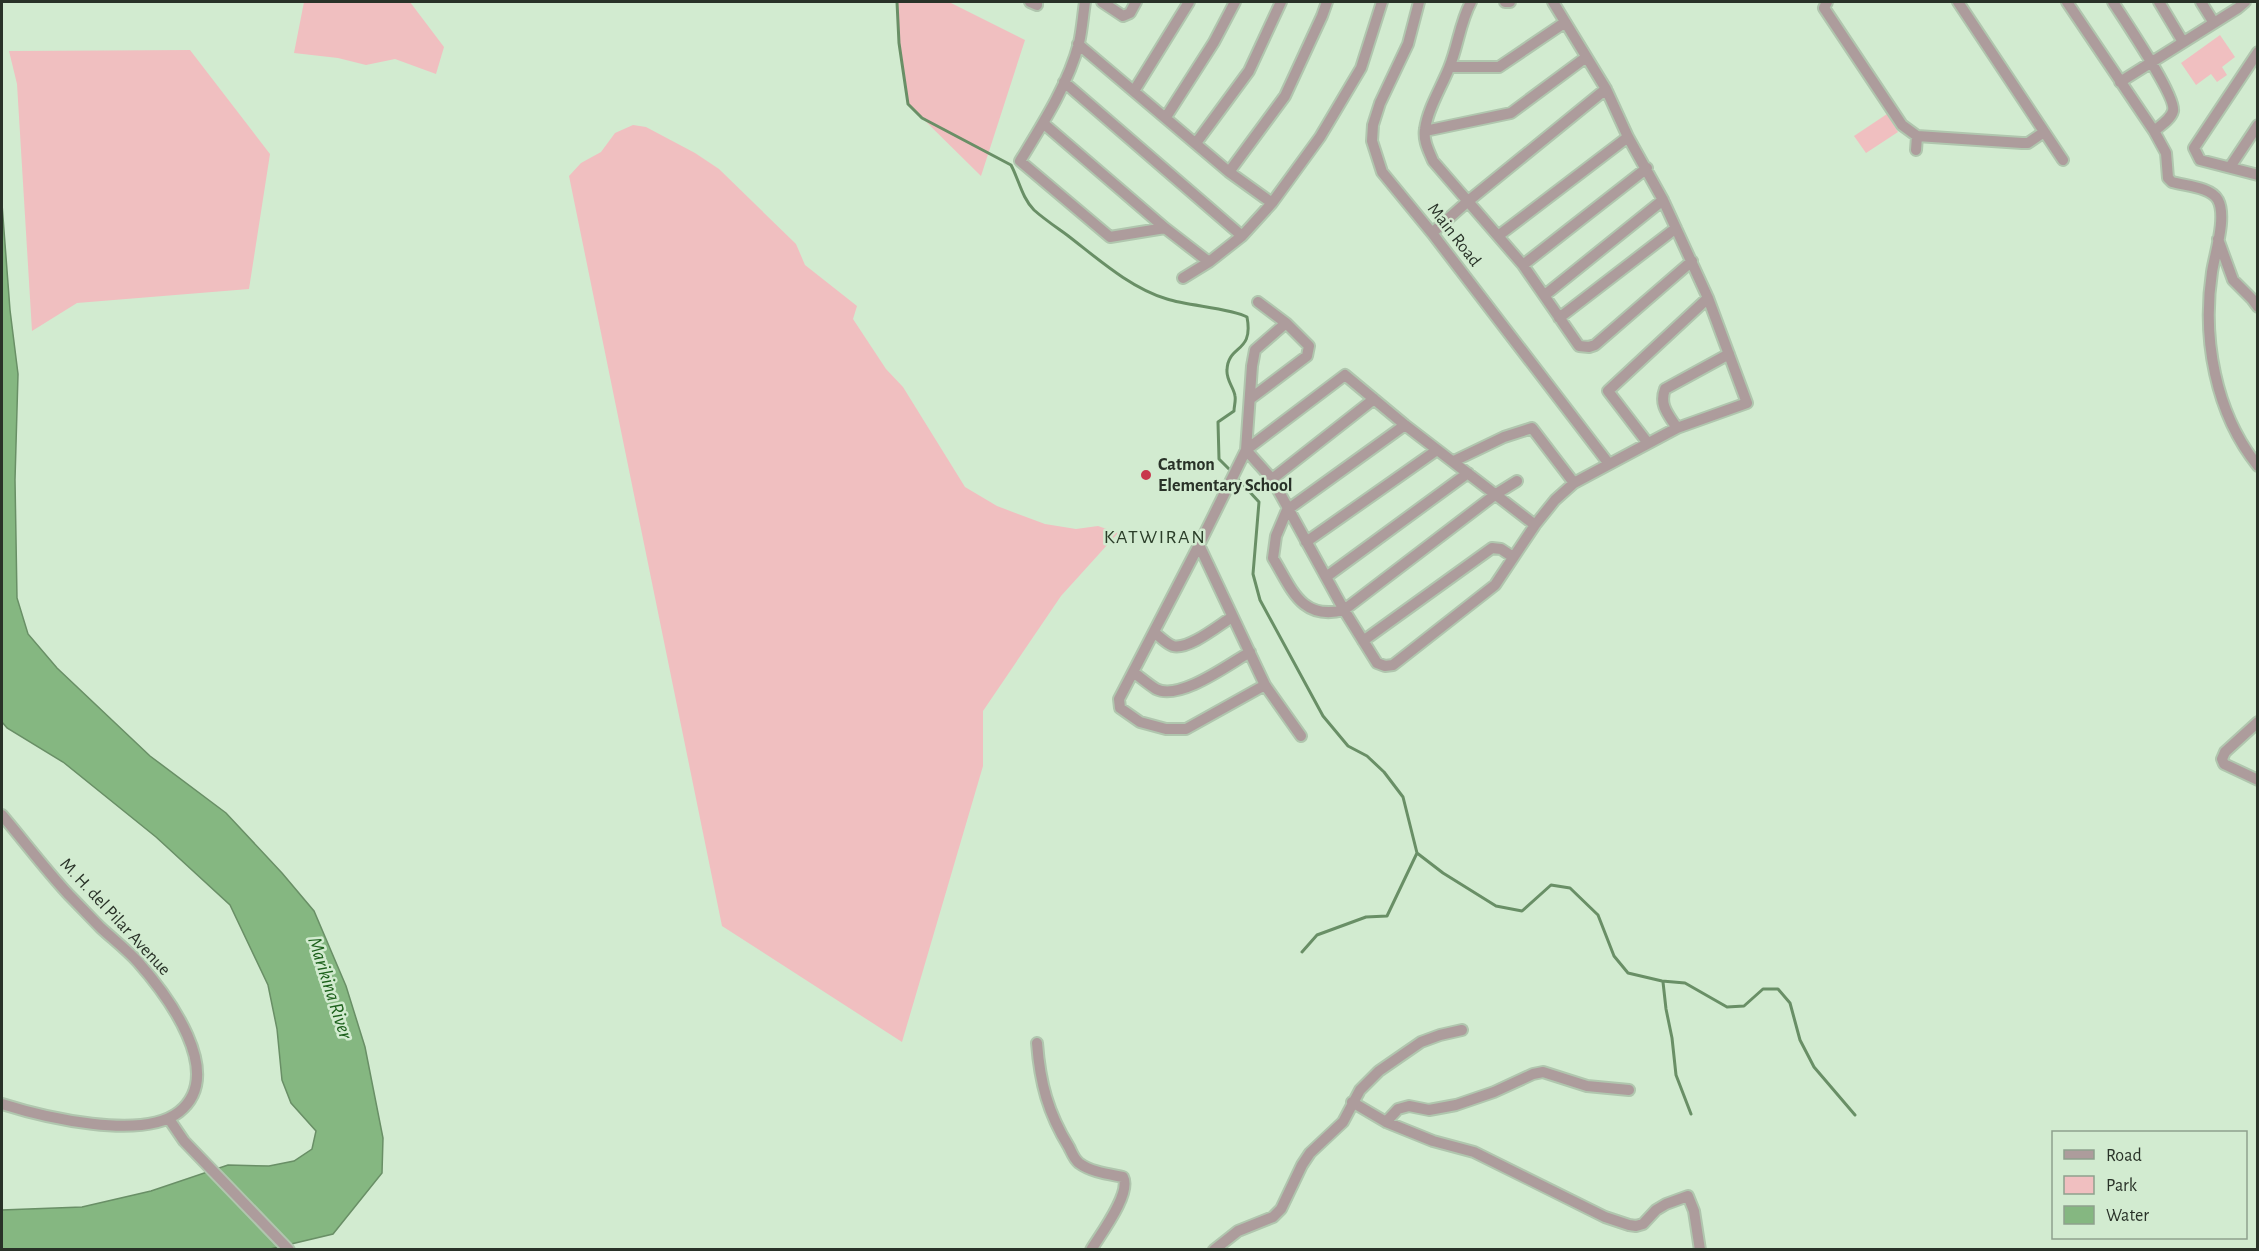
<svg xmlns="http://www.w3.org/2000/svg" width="2259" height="1251" font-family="'Alegreya Sans',sans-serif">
  <rect width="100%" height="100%" fill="#d2ebd0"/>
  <path fill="#f0bfc0" d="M304 2H410L444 47 436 74 395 59 366 65 338 58 294 53Z
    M897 2H949L1025 40 981 176 908 104 899 43Z
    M2220 35 2235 57 2222 67 2227 75 2217 82 2211 74 2196 85 2181 63Z
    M190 50 270 154 249 289 77 303 32 331 17 84 9 51Z
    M1887 114 1898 132 1866 153 1854 136Z
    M633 125 646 127 695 153 719 169 796 244 805 265 857 306 853 319 886 369 903 387 965 487 997 506 1045 524 1076 529 1098 526 1118 533 1061 596 983 711V766L902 1042 722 926 569 176 581 163 601 152 615 133Z"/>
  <path fill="#85b781" stroke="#698f66" stroke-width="1.5" d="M2 204 10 310 18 374 15 480 17 598 28 634 57 668 150 756 226 813 282 873 314 911 346 986 365 1047 383 1138 382 1173 333 1234 266 1250 2 1249V1210L82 1207 151 1191 228 1165 269 1166 294 1161 312 1149 316 1131 291 1103 282 1080 277 1029 268 985 230 905 156 837 63 762 7 728 2 722Z"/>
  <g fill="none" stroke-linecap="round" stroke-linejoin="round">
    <path stroke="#698f66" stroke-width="3" d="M897 2 899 43 908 104 922 118 1011 165C1019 180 1022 198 1034 210 1044 219 1056 227 1067 235 1097 258 1130 288 1167 299 1188 306 1231 308 1247 317 1254 354 1228 344 1227 370 1226 380 1234 388 1235 396 1236 401 1234 406 1234 411L1218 422 1219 459 1232 472
      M1236 477 1259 502 1253 574 1260 600 1323 716 1348 746 1367 756 1384 772 1403 797 1417 853 1443 873 1496 906 1522 911 1551 885 1570 888 1598 915 1614 956 1628 973 1662 981 1685 983 1727 1007 1744 1006 1763 989H1778L1790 1003 1800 1040 1814 1067 1855 1115
      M1302 952 1317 935 1366 917 1387 916 1417 853
      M1663 982 1666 1009 1672 1038 1676 1075 1691 1114"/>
    <g stroke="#b0c6ae" stroke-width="14">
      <path id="minor" d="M1030 2 1037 5V2
        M1085 2C1083 15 1082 30 1079 43 1068 85 1042 125 1020 161L1110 237 1165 228
        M1102 2 1123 16 1130 13 1136 2
        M1419 2 1408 44 1380 103 1373 125 1372 141 1382 172 1432 233 1609 464
        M1471 2C1460 22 1458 46 1449 68 1441 88 1428 108 1425 129 1423 141 1429 151 1433 161L1523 265 1579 346 1589 347 1595 345 1692 261
        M1505 2H1510
        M1827 2 1824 8 1902 125 1917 136 2022 143H2028L2044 132
        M1958 2 2063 160
        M2067 2 2154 131C2160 126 2171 119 2173 111 2177 97 2123 18 2113 2
        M2159 2 2183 42
        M2201 2 2214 23
        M1078 44 1229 172 1272 203
        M2258 52 2194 148 2200 160 2258 175
        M1450 67H1499L1564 23
        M1064 82 1242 236
        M2120 82 2238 8 2245 2
        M1134 91 1189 2
        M1166 117 1214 42 1235 2
        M1043 123 1165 228 1209 262
        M1425 131 1511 113 1585 58
        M2154 131 2166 153 2168 178 2172 182C2186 186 2211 187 2218 200 2227 217 2215 253 2212 272 2202 338 2215 413 2258 466
        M1196 143 1249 71 1281 2
        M1916 150 1917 136
        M2230 167 2258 125
        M1229 172 1285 96 1322 16 1327 2
        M1432 233 1467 202 1606 89
        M1498 236 1628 137
        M2218 239 2233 280 2252 299 2258 307
        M1523 265 1647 168
        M1183 278 1209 262 1242 236 1272 203 1320 137 1361 68 1382 2
        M1545 295 1663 200
        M1559 318 1676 228
        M1250 399 1307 356 1309 346 1286 323 1258 302
        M1405 425 1287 510 1276 536 1273 558C1292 589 1301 621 1344 610L1496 494 1517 481
        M1677 428C1668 414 1659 405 1665 389L1729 354
        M1647 442 1608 391 1708 298
        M1246 450 1272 479 1344 610 1377 663 1385 666 1393 665 1495 585 1535 525 1555 500 1574 483 1677 428 1747 403 1708 298 1663 200 1628 137 1606 89 1553 2
        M1246 450 1345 375 1405 425 1535 525
        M1454 461 1504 437 1532 428 1574 483
        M1272 479 1374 399
        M1306 542 1437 450
        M1199 545 1265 685 1301 736
        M1326 577 1468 473
        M1154 632C1160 637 1167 644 1173 646 1189 650 1219 625 1232 617
        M1363 641 1492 548 1501 549 1513 557
        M1133 672C1140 677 1148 684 1156 689 1180 701 1229 664 1250 652
        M1265 685 1186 729H1166L1140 722 1120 708 1119 699 1199 545 1246 450 1252 366 1255 350 1286 323
        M2258 722 2225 752 2222 759 2224 764 2258 780
        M2 815C24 841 45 869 69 895 80 906 90 917 101 928 113 939 127 950 138 962 167 995 227 1074 179 1112 142 1141 43 1117 2 1104
        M1037 1043C1040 1083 1048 1113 1069 1147 1072 1153 1074 1159 1079 1163 1091 1172 1108 1174 1123 1177 1132 1193 1100 1235 1091 1250
        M1352 1102 1386 1122 1433 1141 1474 1152 1605 1217 1629 1225 1636 1226 1643 1224 1656 1210 1666 1204 1688 1196 1694 1211 1700 1250
        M169 1119 184 1141 289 1250
        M1386 1122 1398 1109 1409 1106 1429 1110 1456 1105 1494 1092 1533 1074 1543 1072 1587 1086 1629 1090
        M1214 1250 1238 1231 1273 1217 1281 1209 1302 1165 1310 1153 1343 1122 1360 1090 1379 1071 1421 1042 1440 1035 1462 1030"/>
    </g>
    <use href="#minor" stroke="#ad9c9c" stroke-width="10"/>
  </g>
  <circle fill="#c8374c" stroke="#d2ebd0" stroke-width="2" cx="1146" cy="475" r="6"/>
  <g text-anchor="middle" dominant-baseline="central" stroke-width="5" stroke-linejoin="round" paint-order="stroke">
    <g font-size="18" fill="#293228" stroke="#d2ebd0">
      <text transform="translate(1454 235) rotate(52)">Main Road</text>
      <text transform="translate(115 917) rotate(47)">M. H. del Pilar Avenue</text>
    </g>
    <g font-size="18" font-weight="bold" fill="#293228" stroke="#d2ebd0" text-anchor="start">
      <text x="1158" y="465">Catmon<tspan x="1158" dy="21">Elementary School</tspan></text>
    </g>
    <g font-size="20" letter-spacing="1.5" fill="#2b3e29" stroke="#d2ebd0">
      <text x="1155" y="537">KATWIRAN</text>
    </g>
    <g font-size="20" font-style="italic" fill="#1d611c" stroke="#d2ebd0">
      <text transform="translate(330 988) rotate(72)">Marikina River</text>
    </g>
  </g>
  <rect width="2259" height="1251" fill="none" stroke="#293228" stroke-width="6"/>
  <rect x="2052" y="1131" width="195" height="108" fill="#d2ebd0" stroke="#8ea18d" stroke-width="1.5"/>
  <rect x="2064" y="1150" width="30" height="9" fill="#ad9c9c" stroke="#8ea18d" stroke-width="1.5"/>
  <text x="2106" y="1161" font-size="18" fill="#293228">Road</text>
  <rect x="2064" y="1176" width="30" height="18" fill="#f0bfc0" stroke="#8ea18d" stroke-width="1.5"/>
  <text x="2106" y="1191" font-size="18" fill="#293228">Park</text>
  <rect x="2064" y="1206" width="30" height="18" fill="#85b781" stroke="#8ea18d" stroke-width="1.5"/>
  <text x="2106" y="1221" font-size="18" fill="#293228">Water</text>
</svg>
